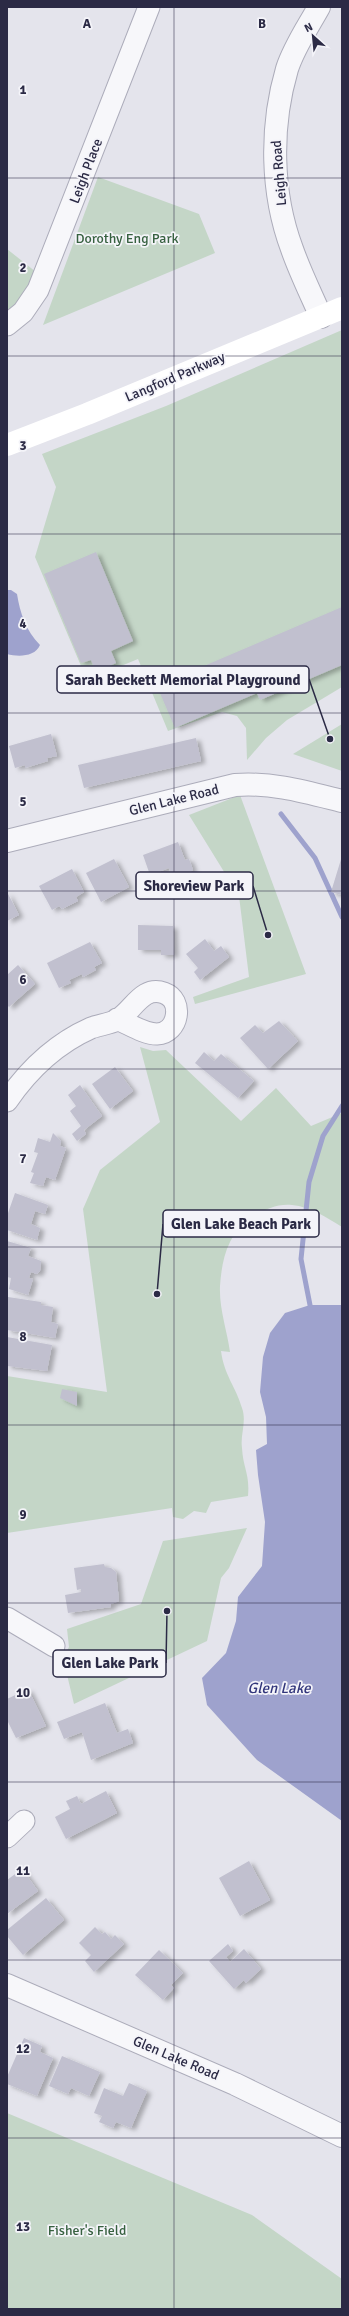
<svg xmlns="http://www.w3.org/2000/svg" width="349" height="2316" font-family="Signika,sans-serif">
  <defs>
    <filter id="shadow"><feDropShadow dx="4.5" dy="2.5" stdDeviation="2" flood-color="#0004"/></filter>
  </defs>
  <rect width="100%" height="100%" fill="#e4e4ec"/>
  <path fill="#c4d6c7" d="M98 177 199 214 215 253 43 325Z
    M7 249 36 272 25 304 7 312Z
    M342 330V687L287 720 266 738 247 760 246 728 237 716 222 712 168 731 138 659 87 680 35 557 56 487 42 454 166 406Z
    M342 724V771L293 754Z
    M240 795 306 974 195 1004 193 997 249 977 239 896 189 815Z
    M140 1047 153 1051 166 1050 241 1121 276 1088 311 1126 342 1113V1227C326 1217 311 1207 292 1205 269 1202 240 1222 230 1242 223 1256 221 1272 220 1286 219 1309 227 1330 230 1352L221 1351C224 1375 236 1387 242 1408 247 1422 240 1434 242 1448 243 1468 250 1474 248 1496L211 1502 206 1513 194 1511 183 1519 173 1517 172 1508 7 1533V1376L107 1392 83 1209 100 1170 160 1122Z
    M247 1528 229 1568 221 1578 207 1641 74 1704 63 1658 69 1647 67 1629 141 1604 163 1541Z
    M7 2113 252 2215 342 2279V2309H7Z"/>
  <path fill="#9ea2cd" d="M7 590H11L17 594C20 613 26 631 40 645 35 657 18 657 7 654Z
    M310 1305H342V1821L257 1760 207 1705 202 1678 226 1653 236 1621 238 1597 262 1566 265 1522 258 1475 256 1450 267 1444 266 1417 260 1392 263 1357 270 1333 285 1313Z"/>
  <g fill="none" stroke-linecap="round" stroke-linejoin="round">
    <path stroke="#9ea2cd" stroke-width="5" d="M281 814 315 858 342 917
      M310 1305 301 1259 309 1182 323 1136 342 1106"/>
  </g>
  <path fill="#c1c0cf" filter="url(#shadow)" d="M96 552 133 641 111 651 116 663 96 672 91 660 81 663 44 574Z
    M342 607V665L260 700 257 693 175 728 157 686Z
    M51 734 57 756 47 758 48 761 25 768V765L15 768 9 746Z
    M196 738 201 761 84 788 78 765Z
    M178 842 185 860 189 859 193 870 188 873 190 880 183 883 186 889 178 892 169 868 150 875 143 855Z
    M342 856V895L331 892Z
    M114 859 129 887 101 902 86 873Z
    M72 869 84 892 76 897 78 901 62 909 59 906 52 910 39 886Z
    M7 892 19 915 7 921Z
    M138 925 173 926 174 955H161V950H138Z
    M205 939 214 951 221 946 229 957 200 980 194 972 198 968 186 954Z
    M90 942 102 963 94 967 96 970 83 977 82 974 69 980 71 983 59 988 47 963Z
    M18 965 35 984 9 1007 7 1005V975Z
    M279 1021 298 1041 268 1069 240 1038 255 1025 263 1033Z
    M204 1052 214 1061 221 1054 254 1081 238 1098 195 1063Z
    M115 1067 133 1091 110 1109 92 1084Z
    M80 1085 102 1116 84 1130 86 1134 77 1141 72 1134 81 1126 70 1111 76 1106 68 1095Z
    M53 1133 61 1141 60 1146 66 1148 55 1180 46 1177 43 1186 30 1183 34 1173 31 1172 38 1153 34 1152 38 1138 50 1142Z
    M15 1193 48 1205 45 1214 35 1211 31 1224 40 1228 37 1240 7 1230V1216Z
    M7 1241 31 1248 28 1256 41 1261 40 1271 37 1274 31 1272 29 1278 33 1279 28 1295 9 1289 11 1278 7 1277Z
    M8 1297 41 1302V1305L53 1307 51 1322 58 1324 55 1338 7 1330Z
    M7 1337 52 1345 47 1371 7 1366Z
    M62 1389 77 1392V1406L60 1398Z
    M104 1564 105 1567 111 1568 116 1572 119 1601 111 1604V1607L68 1613 65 1595 81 1592V1589L77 1590 74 1568Z
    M28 1689 46 1726 16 1738 7 1720V1699Z
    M105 1703 117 1733 128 1729 133 1743 91 1760 82 1732 64 1739 57 1722Z
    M106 1791 117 1813 66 1839 55 1817 70 1809 66 1801 77 1796 81 1804Z
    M249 1861 270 1900 240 1916 219 1878Z
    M22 1869 38 1891 7 1914V1880Z
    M46 1898 64 1920 23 1955 7 1936V1930Z
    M95 1927 102 1934 105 1932 111 1939 115 1935 124 1944 94 1972 85 1961 91 1955 79 1943Z
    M228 1944 233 1951 226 1957 230 1962 244 1949 261 1969 246 1983 244 1980 234 1989 209 1961Z
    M159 1950 183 1973 171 1985 174 1988 163 2000 135 1975Z
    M24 2038 42 2046 40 2052 53 2058 37 2096 7 2084V2077Z
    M62 2056 100 2072 89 2096 71 2088 68 2094 49 2086Z
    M129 2083 147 2091 131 2128 116 2122 113 2128 99 2122 102 2116 94 2113 104 2088 123 2096Z"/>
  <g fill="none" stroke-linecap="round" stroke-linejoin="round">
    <g stroke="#acacba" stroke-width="23">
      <path id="minor" d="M7 325 23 312 38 290 149 7
        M7 1101C29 1069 55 1044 91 1028 99 1025 109 1024 117 1020 133 1011 142 985 164 993 184 1000 179 1033 157 1034 144 1034 129 1024 117 1019
        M7 1618 54 1646
        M7 1837 24 1821"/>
    </g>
    <g stroke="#acacba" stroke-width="24">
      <path id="tertiary" d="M319 7C308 27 294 47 287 69 270 127 271 193 292 249 300 272 311 294 321 317
        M7 841 235 785C272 782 306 792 342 801
        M7 1985 235 2084 342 2136"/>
    </g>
    <use href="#minor" stroke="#f7f7fa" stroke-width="21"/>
    <use href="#tertiary" stroke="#f7f7fa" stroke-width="22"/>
    <path stroke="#fff" stroke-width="22" d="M7 445 87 414 342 308"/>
  </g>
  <path fill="none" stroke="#2b2a45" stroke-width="1" stroke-opacity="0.55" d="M174 7V2309M7 178H342M7 356H342M7 534H342M7 713H342M7 891H342M7 1069H342M7 1247H342M7 1425H342M7 1603H342M7 1782H342M7 1960H342M7 2138H342"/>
  <g text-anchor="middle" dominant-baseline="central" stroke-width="3.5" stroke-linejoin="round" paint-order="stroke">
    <g font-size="14" fill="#2b2a45" stroke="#f4f4f9">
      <text transform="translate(86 171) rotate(-69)">Leigh Place</text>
      <text transform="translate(279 173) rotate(-95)">Leigh Road</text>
      <text transform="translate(175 377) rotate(-23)">Langford Parkway</text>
      <text transform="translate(174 800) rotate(-14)">Glen Lake Road</text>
      <text transform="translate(176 2058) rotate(23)">Glen Lake Road</text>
    </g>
    <g font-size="14" fill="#376140" stroke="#f4f4f9">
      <text x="127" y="238">Dorothy Eng Park</text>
      <text x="87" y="2230">Fisher's Field</text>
    </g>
    <g font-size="15" font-style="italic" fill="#32367b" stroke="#f4f4f9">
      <text x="279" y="1688">Glen Lake</text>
    </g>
  </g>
  <g font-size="13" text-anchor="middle" font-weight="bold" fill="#2b2a45" stroke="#f4f4f9" stroke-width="3.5" stroke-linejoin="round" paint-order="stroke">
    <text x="87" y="28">A</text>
    <text x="262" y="28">B</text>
    <text x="23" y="94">1</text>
    <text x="23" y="272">2</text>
    <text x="23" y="450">3</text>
    <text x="23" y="628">4</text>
    <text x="23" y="806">5</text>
    <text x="23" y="984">6</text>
    <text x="23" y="1163">7</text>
    <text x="23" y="1341">8</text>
    <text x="23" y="1519">9</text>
    <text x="23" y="1697">10</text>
    <text x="23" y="1875">11</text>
    <text x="23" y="2053">12</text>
    <text x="23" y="2231">13</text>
  </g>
  <path fill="none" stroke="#2b2a45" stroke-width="1.5" d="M330 739L309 679M268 935L253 886M157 1294L163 1224M167 1611L166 1663"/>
  <g fill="#2b2a45" stroke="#f4f4f9" stroke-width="1.5">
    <circle cx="330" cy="739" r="4"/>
    <circle cx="268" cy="935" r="4"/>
    <circle cx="157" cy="1294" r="4"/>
    <circle cx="167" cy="1611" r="4"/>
  </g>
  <g fill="#f4f4f9" stroke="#2b2a45" stroke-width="1.5">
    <rect x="57" y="666" width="252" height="27" rx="4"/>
    <rect x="136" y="872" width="117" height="27" rx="4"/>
    <rect x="163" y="1210" width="156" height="27" rx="4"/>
    <rect x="53" y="1650" width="113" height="27" rx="4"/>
  </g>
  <g font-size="15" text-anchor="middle" font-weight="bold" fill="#2b2a45">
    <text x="183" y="685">Sarah Beckett Memorial Playground</text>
    <text x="194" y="891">Shoreview Park</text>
    <text x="241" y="1229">Glen Lake Beach Park</text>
    <text x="110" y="1668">Glen Lake Park</text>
  </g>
  <rect width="349" height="2316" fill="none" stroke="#2b2a45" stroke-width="16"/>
  <g transform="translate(313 36) rotate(333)" stroke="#f4f4f9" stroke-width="3" paint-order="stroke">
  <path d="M0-3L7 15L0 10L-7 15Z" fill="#2b2a45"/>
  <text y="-6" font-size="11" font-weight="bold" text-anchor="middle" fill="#2b2a45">N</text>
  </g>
</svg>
